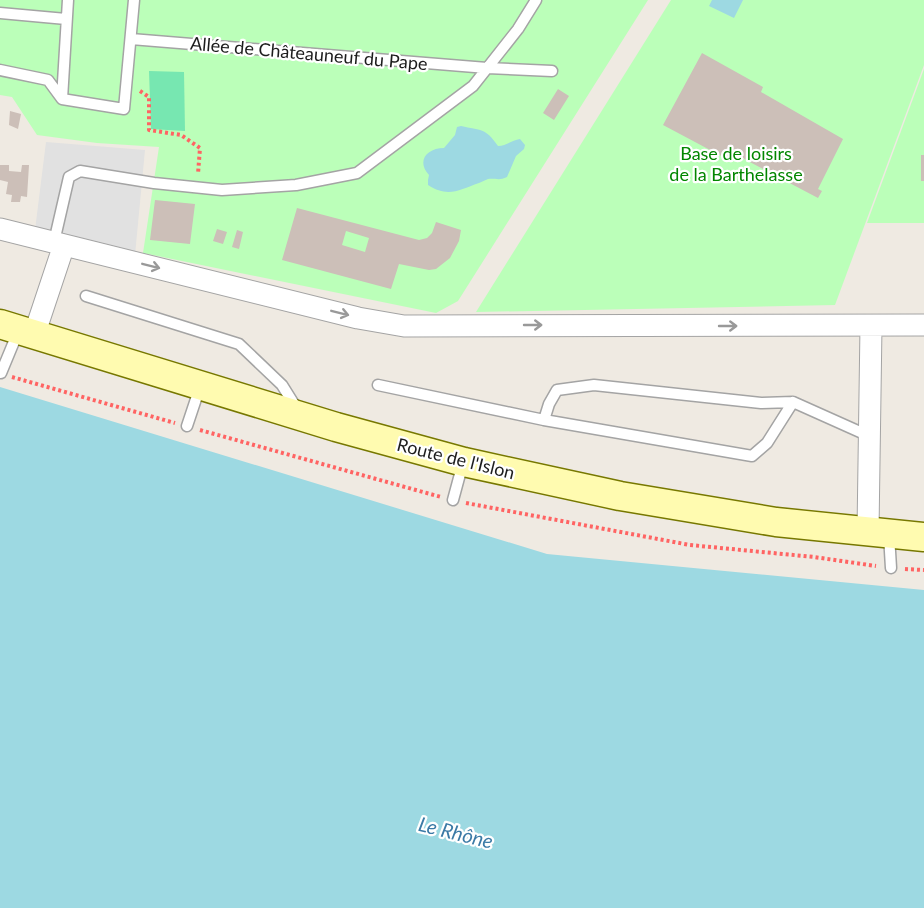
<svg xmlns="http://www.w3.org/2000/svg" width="924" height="908" font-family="Lato,sans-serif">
  <rect width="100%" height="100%" fill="#efeae2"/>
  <path fill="#bbffb9" d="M0 0H648L458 301 436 313 143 253 159 147 97 143 37 135 12 97 0 95Z
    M671 0H924V65L835 305 476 312Z
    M924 69V223H867Z"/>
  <path fill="#77e7b1" d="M149 71 184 72 185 131 151 129Z"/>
  <path fill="#e1e1e1" d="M46 142 145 150 135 255 35 230Z"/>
  <path fill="#9dd9e2" d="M712 0H743L734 18 709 6Z
    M461 126C481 131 485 127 498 146 506 146 512 140 520 139L525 145 524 149 516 156 507 177C499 181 496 178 488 179 485 180 482 182 479 183 459 190 448 198 428 185V180L429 175C416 161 427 148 444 148L455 135 457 127Z
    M0 387 547 554 924 590V908H0Z"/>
  <path fill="#ccbfb8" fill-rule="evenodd" d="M702 53 763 87 761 92 843 139 818 189 822 191 818 198 731 152 727 159 663 125Z
    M558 89 569 96 554 120 543 113Z
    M10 111 21 114 18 129 9 125Z
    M921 155H924V181H921Z
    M0 165H9V171L21 172 22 165H29L27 197 21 196 20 202H11L12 195 6 194 8 182 0 180Z
    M155 200 195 204 190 244 150 240Z
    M297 208 419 240 427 238 432 233 436 222 461 230 459 241 450 258 436 269 429 270 399 264 391 289 282 260ZM346 231 369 238 365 252 342 245Z
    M217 229 227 232 223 244 213 241Z
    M237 230 243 232 239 249 232 247Z"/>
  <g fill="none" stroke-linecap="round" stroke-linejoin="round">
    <g stroke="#a4a4a4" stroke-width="13">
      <path id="lane" d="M0 13 66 19
        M131 39 487 68 552 71
        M0 70 48 80 62 99 124 109 134 0
        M62 99 68 0
        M54 242 69 177 80 171 154 183 222 190 296 185 357 173 473 86 518 29 536 0
        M86 296 239 344 282 385 297 409
        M1 373 18 332
        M378 385 544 420 752 456 767 443 793 402 869 436
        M544 420 549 404 557 390 594 385 761 403 793 402
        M187 426 200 387
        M453 500 463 463
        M889 535 891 568"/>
    </g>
    <g stroke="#a4a4a4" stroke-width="23">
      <path id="street" d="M0 229 358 318 404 326 924 325
        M34 335 64 245
        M868 531 871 326"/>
    </g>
    <g stroke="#777800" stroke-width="31">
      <path id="secondary" d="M0 324 336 427 464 462 620 496 776 522 924 537"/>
    </g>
    <path stroke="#ff6463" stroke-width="4" stroke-dasharray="3 3" stroke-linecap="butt" d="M140 91 149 97V130L181 135 200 148 198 174
      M12 377 175 423
      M200 430 441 497
      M466 503 690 545 814 557 876 566
      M905 569 924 570"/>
    <use href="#lane" stroke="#fff" stroke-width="10"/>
    <use href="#street" stroke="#fff" stroke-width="21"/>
    <use href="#secondary" stroke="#fffbb0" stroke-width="28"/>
  </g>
  <defs><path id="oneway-shaft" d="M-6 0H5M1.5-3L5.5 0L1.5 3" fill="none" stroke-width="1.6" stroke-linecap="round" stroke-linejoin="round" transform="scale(1.5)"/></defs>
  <g stroke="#999">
    <use href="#oneway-shaft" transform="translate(151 266) rotate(14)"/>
    <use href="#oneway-shaft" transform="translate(340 313) rotate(14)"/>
    <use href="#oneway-shaft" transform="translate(533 325)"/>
    <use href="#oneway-shaft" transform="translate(728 326)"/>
  </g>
  <g text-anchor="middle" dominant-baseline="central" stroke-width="4.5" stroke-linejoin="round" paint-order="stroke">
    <g font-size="18" fill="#1d1d1d" stroke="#fff">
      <text transform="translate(309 53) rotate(5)">Allée de Châteauneuf du Pape</text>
      <text transform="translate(456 458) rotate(14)">Route de l'Islon</text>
    </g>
    <g font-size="18" fill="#028600" stroke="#fff">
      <text x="736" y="153">Base de loisirs<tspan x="736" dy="21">de la Barthelasse</tspan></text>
    </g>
    <g font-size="20" font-style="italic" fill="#3b7aa6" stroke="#fff">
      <text transform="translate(456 832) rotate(14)">Le Rhône</text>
    </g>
  </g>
</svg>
